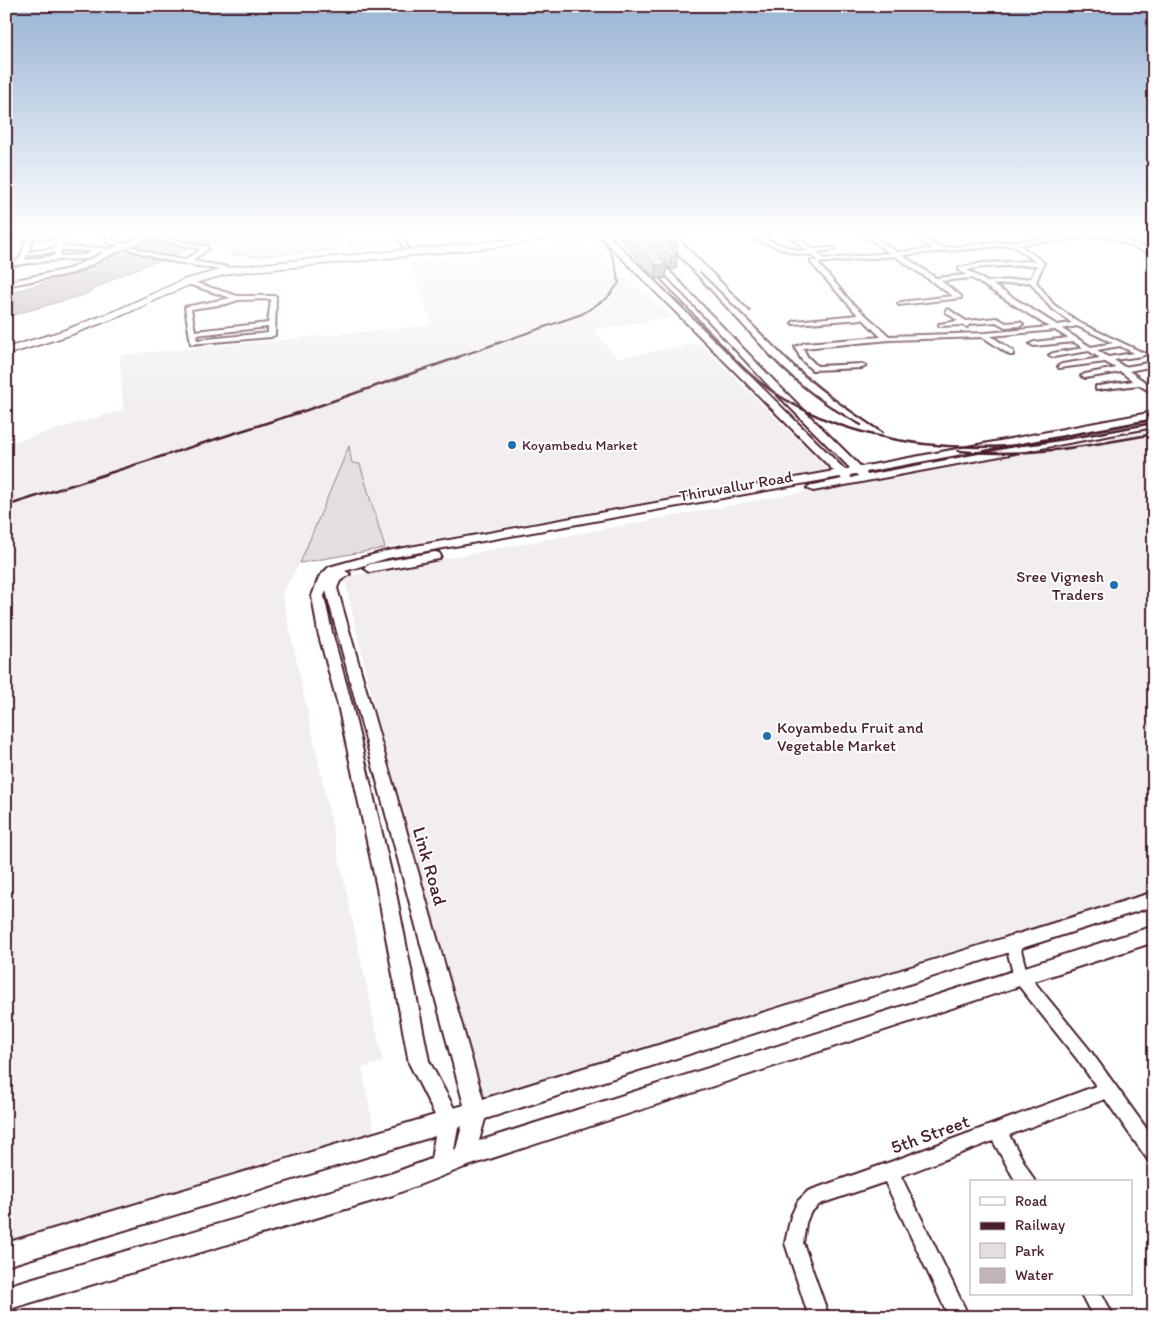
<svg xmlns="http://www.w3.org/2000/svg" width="1160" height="1323" font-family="Itim,sans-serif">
  <rect width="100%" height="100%" fill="#fff"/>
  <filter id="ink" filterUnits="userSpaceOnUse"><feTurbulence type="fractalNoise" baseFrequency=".02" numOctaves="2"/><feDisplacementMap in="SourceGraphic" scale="10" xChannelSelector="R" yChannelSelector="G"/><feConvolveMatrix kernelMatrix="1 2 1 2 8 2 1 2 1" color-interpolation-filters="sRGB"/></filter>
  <g filter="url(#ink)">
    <path fill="#f2eeef" d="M394 232 398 243 348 248 347 237Z
      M581 242 673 317 593 330 617 358 699 343 829 470 385 548 360 464 352 463 353 457 349 447 300 563 282 593 383 1062 362 1068 376 1139 6 1246V444L123 410 120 355 432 325 410 262Z
      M1154 427V895L471 1109 422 913 344 577Z"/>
    <path fill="#e5dee0" stroke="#987e86" d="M246 232H341L340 249 247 257 245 254 232 256 231 250 213 245V243Z
      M349 446 352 463 360 464 385 548 300 563Z"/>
    <path fill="#c1b3b6" stroke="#91787e" d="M172 232H243L191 248 119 276 84 295 6 317V294L81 272Z"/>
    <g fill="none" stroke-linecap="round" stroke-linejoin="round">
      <g stroke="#4a1f2b" stroke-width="4">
        <path id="minor" d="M19 232H25L22 235H63L62 247 116 249 119 251 116 253 100 252 86 259 57 260 6 266V262L19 260 27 239H6V235L15 234ZM58 238 55 248 28 252 33 239ZM67 250 92 251 85 255 60 256 61 251ZM55 252 54 256 25 260 27 255Z
          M154 232 159 233 155 236 208 247V249L192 261 223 266 234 270 231 272 159 259 107 242 106 235 109 233 112 235 113 241 124 244ZM149 238 201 249 185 260 160 256 130 246Z
          M393 232H399L408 248H404Z
          M859 232H865L897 252 933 249 908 232H914L940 248 1098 234 1096 232H1106L1154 251V255L1106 236 1019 244 1044 263 1036 282 1054 305 1080 323 1146 354 1142 356 1114 360 1124 367 1154 362V366L1129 371 1154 388V394L1139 385 1096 390V386H1099L1133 381 1121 372 1085 378 1081 376 1085 374 1116 368 1105 362 1059 368 1058 366 1062 364 1100 358 1089 351 1053 357 1049 355 1053 353 1083 348 1074 342 1034 346 1030 344 1034 342 1068 338 1055 330 991 336 1013 351V355H1010L983 337 890 340 803 348 807 356 817 366 862 364 866 366 862 368 812 370 801 359 795 347 805 343 881 337 863 319 793 324 792 323 795 321 858 315 811 263V261L818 260 812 255 797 254 754 239 757 237 800 251H808L791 238V236L793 235 813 249 834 248V250L817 252 824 259 890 253ZM1012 245 1035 261 983 263 959 268V270L966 275 936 278 902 255ZM895 256 953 296 901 302 898 304 899 305 961 298V296L941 281 972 278 1049 327 986 333 889 336 851 302 818 263ZM1037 265 1031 278 987 282 967 270 983 267ZM1030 282 1050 307 1072 323 1057 325 993 285ZM1077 326 1113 343 1091 347 1062 329ZM1120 346 1134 353 1108 357 1097 350Z
          M187 280 237 296H276L275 335 271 337 191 344 185 307 231 298 185 283V281ZM271 299 268 323 195 331 191 309 226 304 238 300ZM268 327V333L197 340 196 335Z
          M948 309 966 321 997 318 1006 323 1020 322 1023 324 1020 326 1005 327 996 322 970 324 967 327 963 325 939 326V324L958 321 946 312V310Z
          M1012 936 1017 937 1019 942 1027 973 1089 1049 1154 1139V1163L1148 1160 1105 1099 1009 1135 1035 1182H1016L993 1141 901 1176 969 1317H949L885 1182 820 1204 810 1213 806 1223 803 1243 829 1317H809L785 1243 791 1216 798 1201 808 1191 896 1160 1096 1086 1077 1059 1015 981 1005 942 1007 937Z
          M1081 1294H1102L1114 1317H1093Z"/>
      </g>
      <g stroke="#4a1f2b" stroke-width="4">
        <path id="tertiary" d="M569 232 607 234 845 470 850 468 770 387 626 232H632L776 383 861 467 1154 412V418L866 472 867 475 1154 421V427L813 491 807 488 809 486 842 479 840 477 388 558 345 571 350 574 340 581 337 588 483 1099 1154 892V906L485 1119 479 1141 1154 926V942L465 1167 393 1195 6 1310V1286L393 1173 431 1159 435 1136 6 1266V1243L435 1115 409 1063 378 893 338 705 318 632 312 596 319 577 329 567 387 551 834 471 602 238 572 236 539 239 535 237 539 235ZM856 474 858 476 851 478 850 475ZM326 591 464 1105 454 1108 429 1061 396 893 352 705 332 632 324 596ZM462 1126 456 1149 454 1150 458 1128Z
          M122 244 129 246 74 273 6 286V282L69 269Z
          M435 552 439 553 441 556 439 559 370 572 364 568 370 564Z"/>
      </g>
      <g stroke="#4a1f2b" stroke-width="3">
        <path id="primary" d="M549 232H563L539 240 499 247 232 273 191 284 123 315 70 335 6 355V348L62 331 115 311 183 280 231 267 499 241Z"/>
      </g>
      <use href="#minor" fill="#fff" fill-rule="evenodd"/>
      <use href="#tertiary" fill="#fff" fill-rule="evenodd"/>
      <use href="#primary" fill="#fff" fill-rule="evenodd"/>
      <path stroke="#4a1f2b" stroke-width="2" d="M657 232 772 358
        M673 232 750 311
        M651 269 734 358
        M700 272 786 358
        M455 358 582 314 607 298 619 283 614 260 599 232"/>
      <path stroke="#4a1f2b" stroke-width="2.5" d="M733 357C805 436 929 455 1031 444 1072 439 1113 430 1154 423
        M771 357C798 385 827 407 861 425
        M785 357C815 387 847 409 882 432
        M958 451C1025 458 1089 446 1154 434
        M6 506 304 411 459 357"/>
    </g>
    <path fill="#b5abaf" stroke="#4a1f2b" d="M615 232H636L637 233V232H656L678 242 676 269H670L667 266 666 278 655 279 615 233Z"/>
    <path fill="#938b8e" stroke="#4a1f2b" d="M678 242 676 269H670L671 256 665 244Z
      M667 264 666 278 655 279 656 265Z"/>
    <path fill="#d2c7cb" stroke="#4a1f2b" d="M625 232H636L667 264 656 265Z
      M647 232H667L678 242 665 244 677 256H671Z"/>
  </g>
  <linearGradient id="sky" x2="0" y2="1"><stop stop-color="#98b4d4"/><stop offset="0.56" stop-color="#fff"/><stop offset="1" stop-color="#fff" stop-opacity="0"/></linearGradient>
  <rect width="1160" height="417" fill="url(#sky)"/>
  <g fill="#1f6fb2" stroke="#fff" stroke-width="2">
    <circle cx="512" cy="445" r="5"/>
    <circle cx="1114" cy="585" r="5"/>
    <circle cx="767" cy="736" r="5"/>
  </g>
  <g text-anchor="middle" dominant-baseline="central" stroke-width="4" stroke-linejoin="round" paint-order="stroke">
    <g font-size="14" fill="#4a1f2b" stroke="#fff" text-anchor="start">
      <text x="522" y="445">Koyambedu Market</text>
    </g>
    <g font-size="16" fill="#4a1f2b" stroke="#fff">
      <text transform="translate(736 486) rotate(-10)">Thiruvallur Road</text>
    </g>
    <g font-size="16" fill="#4a1f2b" stroke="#fff" text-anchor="end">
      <text x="1104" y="576">Sree Vignesh<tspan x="1104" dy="18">Traders</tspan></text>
      <text x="777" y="727" text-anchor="start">Koyambedu Fruit and<tspan x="777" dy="18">Vegetable Market</tspan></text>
    </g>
    <g font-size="19" fill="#4a1f2b" stroke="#fff">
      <text transform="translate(430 866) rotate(74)">Link Road</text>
      <text transform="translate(930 1134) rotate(-20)">5th Street</text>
    </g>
  </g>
  <rect width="1160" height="1323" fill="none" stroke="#fff" stroke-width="25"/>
  <rect x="12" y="12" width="1135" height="1298" fill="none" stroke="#4a1f2b" stroke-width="2" filter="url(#ink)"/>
  <rect x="970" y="1180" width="162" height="115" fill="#ffffff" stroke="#b7a5aa"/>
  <rect x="980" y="1197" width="25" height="8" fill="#ffffff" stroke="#b7a5aa"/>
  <text x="1015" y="1206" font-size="15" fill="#4a1f2b">Road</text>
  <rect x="980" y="1222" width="25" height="8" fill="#4a1f2b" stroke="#b7a5aa"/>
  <text x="1015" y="1230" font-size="15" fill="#4a1f2b">Railway</text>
  <rect x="980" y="1243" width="25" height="15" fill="#e5dee0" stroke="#b7a5aa"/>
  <text x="1015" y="1256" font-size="15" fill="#4a1f2b">Park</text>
  <rect x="980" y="1268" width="25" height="15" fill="#c1b3b6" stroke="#b7a5aa"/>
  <text x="1015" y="1280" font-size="15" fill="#4a1f2b">Water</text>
</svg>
